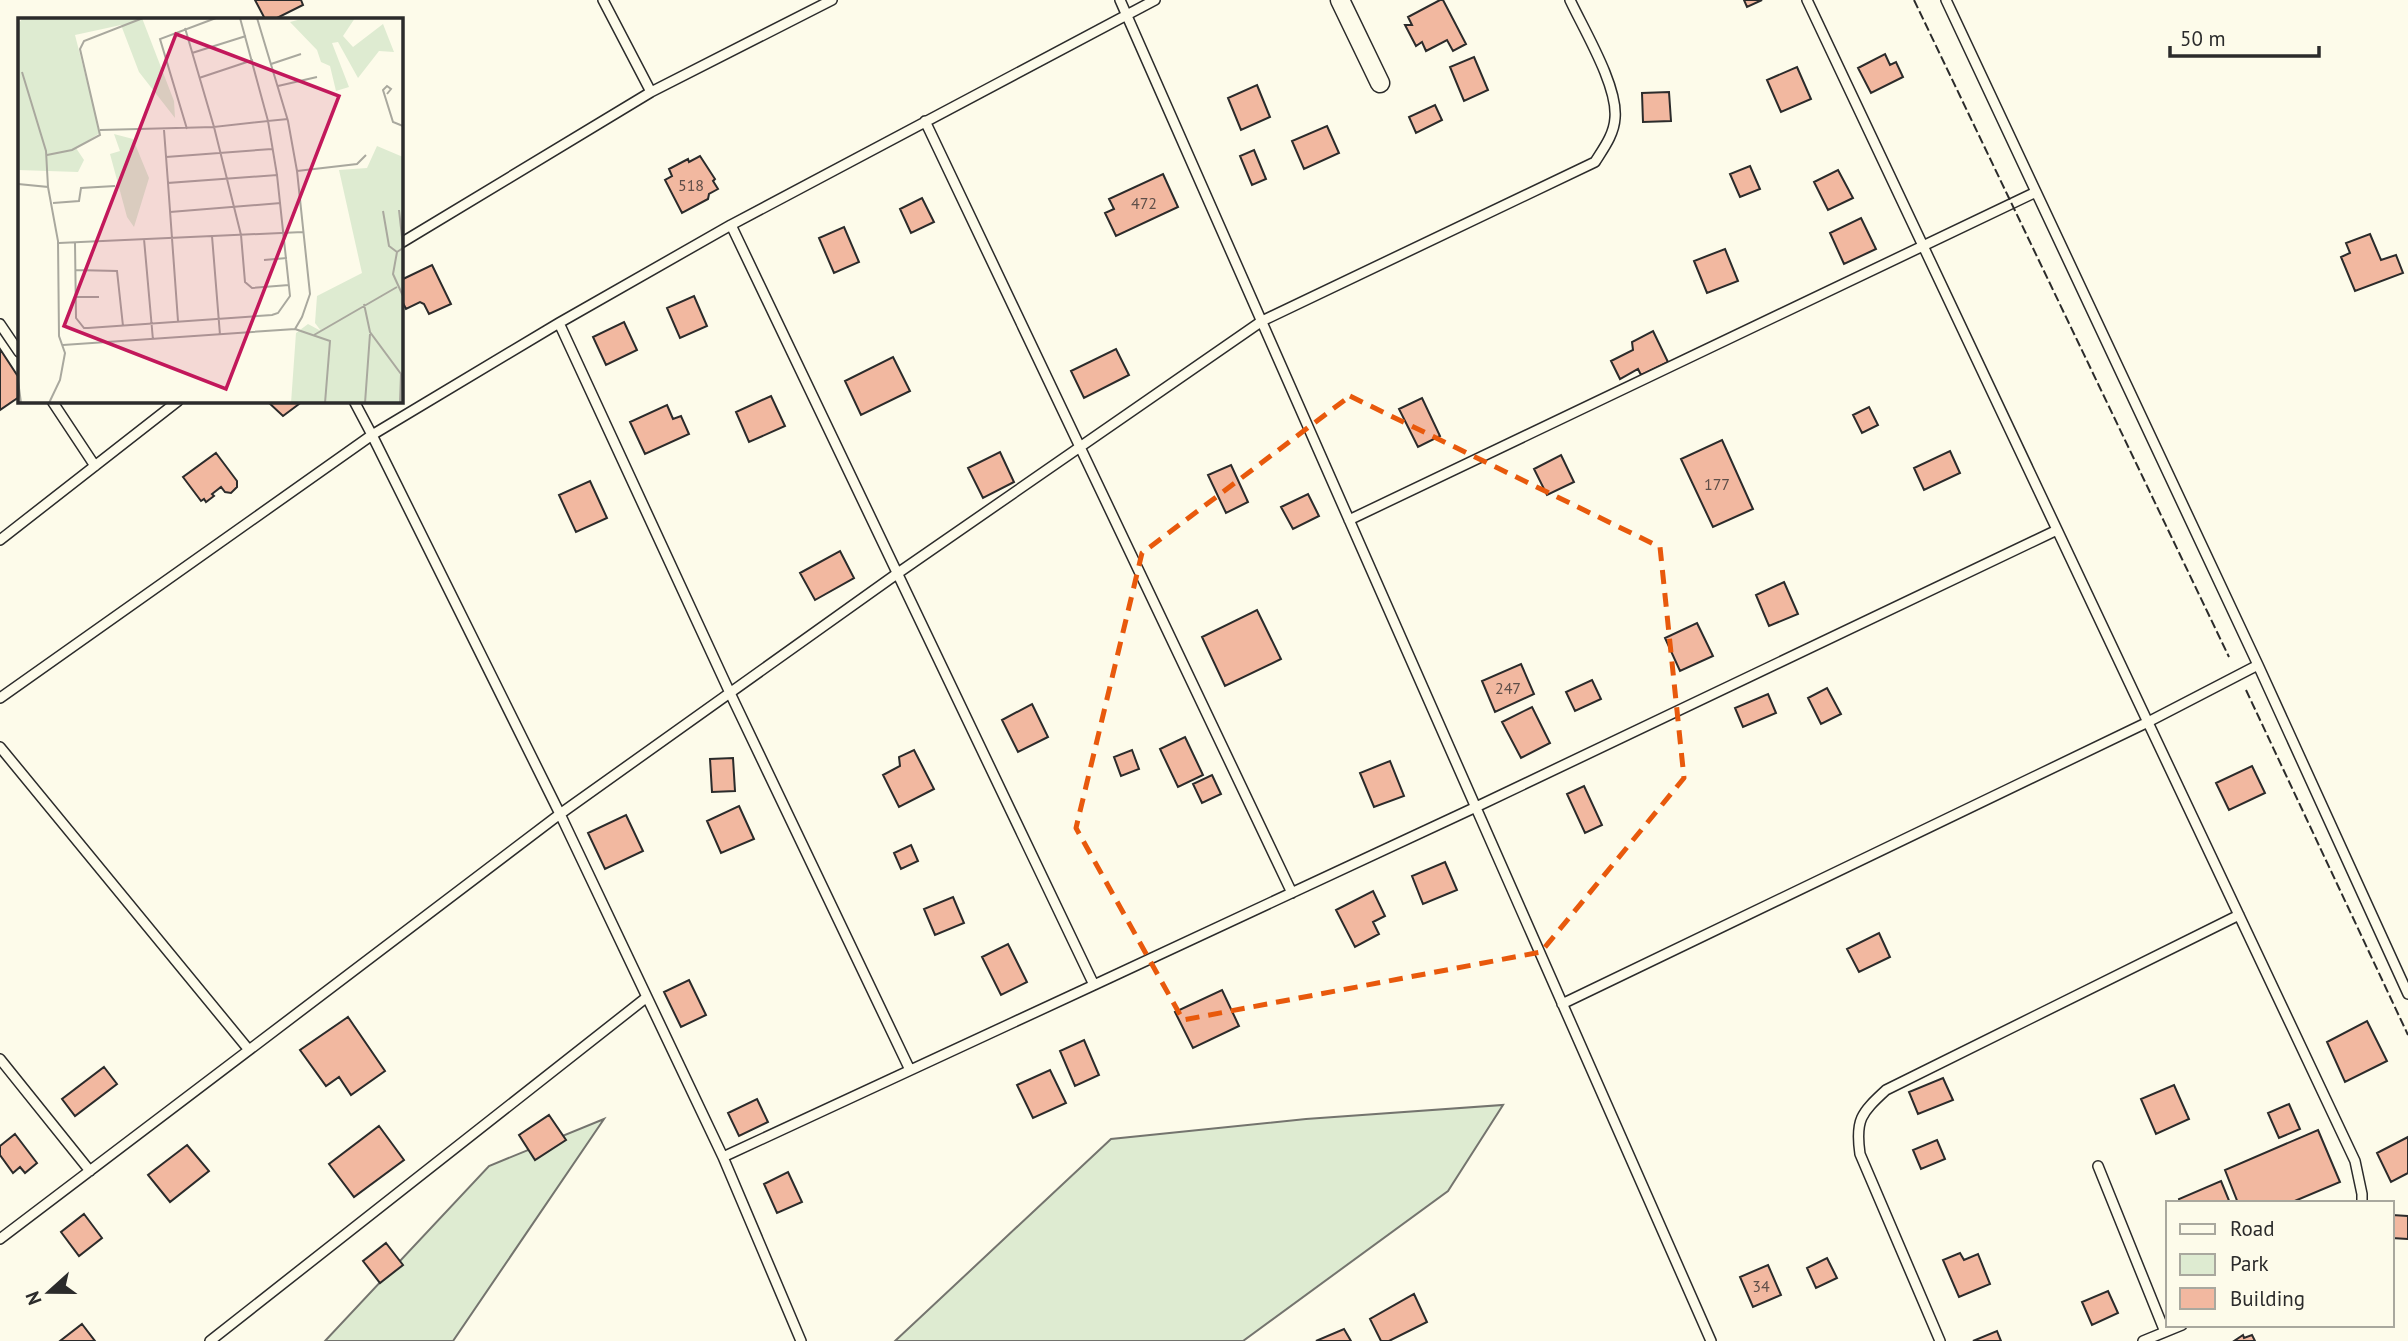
<svg xmlns="http://www.w3.org/2000/svg" width="2408" height="1341" font-family="'PT Sans',sans-serif">
  <rect width="100%" height="100%" fill="#fdfbea"/>
  <path fill="#deebd1" stroke="#74746e" stroke-width="2" d="M1503 1105 1448 1191 1243 1341H895L1111 1139 1306 1119Z
    M604 1119 453 1341H325L489 1166Z"/>
  <path fill="#f2b8a0" stroke="#2b2b2b" stroke-width="2" d="M255 0H301L303 5 275 19H265Z
    M1440 0H1443L1466 44 1453 51 1447 40 1426 51 1422 42 1416 46 1405 25H1412L1408 17Z
    M1744 0H1762L1747 7Z
    M1885 54 1890 65 1896 62 1903 77 1871 93 1858 68Z
    M1474 57 1488 90 1464 101 1450 67Z
    M1797 67 1811 99 1781 112 1767 80Z
    M1257 85 1270 117 1241 130 1228 98Z
    M1669 92 1671 121 1643 122 1642 93Z
    M1435 105 1442 120 1416 133 1409 117Z
    M1327 126 1339 153 1304 169 1292 141Z
    M1254 150 1266 179 1252 185 1240 156Z
    M700 156 715 179 713 181 718 189 709 194 708 199 682 213 665 180 672 176 669 169 688 159 689 162Z
    M1750 166 1760 189 1740 197 1730 174Z
    M1838 170 1853 198 1828 210 1814 182Z
    M1163 174 1178 207 1116 236 1105 213 1114 209 1109 199Z
    M922 198 934 222 911 233 900 209Z
    M1861 218 1876 249 1844 264 1830 233Z
    M844 227 859 262 834 273 819 238Z
    M2370 234 2381 260 2396 255 2403 273 2355 291 2341 257 2350 253 2346 243Z
    M1725 249 1738 281 1707 293 1694 261Z
    M432 265 451 304 429 314 424 304 420 302 406 309 401 299V280Z
    M694 296 707 326 680 338 667 308Z
    M624 322 637 350 606 365 593 337Z
    M1653 331 1668 362 1641 375 1638 369 1620 379 1611 361 1633 350 1632 342Z
    M0 349 19 378V397L0 410Z
    M1116 349 1129 375 1084 398 1071 371Z
    M893 357 910 391 861 415 845 381Z
    M771 396 785 426 749 442 736 412Z
    M1422 398 1440 436 1418 447 1399 409Z
    M267 401H303L283 416Z
    M667 405 673 419 681 416 689 434 645 454 630 422Z
    M1869 407 1878 425 1862 433 1853 415Z
    M1722 440 1753 509 1713 527 1681 459Z
    M1950 451 1960 473 1924 490 1914 468Z
    M1000 452 1014 482 983 498 968 468Z
    M216 453 237 481V487L231 493 225 492 221 487 212 494 214 496 206 502 204 499 201 501 183 477Z
    M1561 455 1574 482 1547 495 1534 469Z
    M1231 465 1248 502 1226 513 1208 475Z
    M590 481 607 518 576 532 559 495Z
    M1308 494 1319 516 1293 529 1281 507Z
    M840 551 854 578 815 600 800 573Z
    M1784 582 1798 614 1769 626 1756 595Z
    M1257 610 1281 659 1225 686 1202 637Z
    M1697 623 1713 656 1680 671 1665 638Z
    M1521 664 1534 694 1495 712 1482 681Z
    M1592 680 1601 699 1575 711 1566 692Z
    M1827 688 1841 714 1821 724 1808 698Z
    M1768 694 1776 713 1743 727 1735 708Z
    M1032 704 1048 737 1018 752 1002 720Z
    M1532 707 1550 743 1521 758 1502 722Z
    M1185 737 1203 775 1178 787 1160 749Z
    M914 750 934 789 899 807 883 775 900 766 899 757Z
    M1132 750 1139 769 1121 776 1114 757Z
    M733 758 735 791 712 792 710 759Z
    M1390 761 1404 796 1374 807 1360 773Z
    M2252 766 2265 793 2229 810 2216 783Z
    M1212 775 1221 794 1202 803 1193 784Z
    M1584 786 1602 825 1585 833 1567 794Z
    M739 806 754 839 721 853 707 821Z
    M626 815 643 851 605 869 588 833Z
    M911 845 918 861 901 869 894 853Z
    M1445 862 1457 890 1423 904 1412 876Z
    M1373 891 1385 916 1373 922 1379 934 1355 947 1336 910Z
    M953 897 964 923 935 935 924 909Z
    M1879 933 1890 957 1859 972 1847 949Z
    M1008 944 1027 982 1001 995 982 957Z
    M689 980 706 1015 681 1027 664 992Z
    M1222 990 1239 1026 1193 1048 1175 1012Z
    M348 1017 385 1071 351 1095 339 1077 326 1086 300 1050Z
    M2367 1021 2387 1061 2345 1082 2327 1042Z
    M1084 1040 1099 1075 1075 1086 1060 1051Z
    M104 1067 117 1084 75 1116 62 1099Z
    M1050 1070 1066 1103 1033 1118 1017 1085Z
    M1943 1078 1953 1100 1918 1114 1909 1092Z
    M2174 1085 2189 1119 2156 1134 2141 1099Z
    M757 1099 768 1122 739 1136 728 1113Z
    M2289 1104 2300 1129 2279 1138 2268 1113Z
    M549 1115 566 1140 535 1160 519 1135Z
    M379 1126 404 1160 354 1197 329 1164Z
    M2318 1130 2340 1182 2290 1203H2238L2225 1170Z
    M15 1134 37 1163 25 1173 20 1167 13 1173 0 1155V1146Z
    M2408 1137V1173L2391 1182 2377 1153Z
    M1937 1140 1945 1159 1921 1169 1913 1150Z
    M187 1145 209 1171 170 1202 148 1175Z
    M788 1172 802 1202 777 1213 764 1184Z
    M2221 1181 2230 1203H2180L2179 1199Z
    M84 1214 102 1238 79 1256 61 1232Z
    M2392 1215 2408 1216V1239L2392 1238Z
    M386 1243 403 1265 380 1283 363 1261Z
    M1960 1253 1964 1260 1978 1254 1990 1284 1959 1297 1943 1260Z
    M1827 1258 1837 1278 1816 1288 1807 1268Z
    M1768 1265 1781 1295 1753 1307 1740 1277Z
    M2108 1291 2118 1313 2092 1325 2082 1302Z
    M1414 1294 1427 1322 1389 1341H1381L1370 1319Z
    M82 1324 95 1341H60Z
    M1344 1329 1351 1341H1316Z
    M1997 1331 2001 1341H1973Z
    M2243 1335 2244 1338 2252 1335 2255 1341H2234Z"/>
  <g fill="none" stroke-linecap="round" stroke-linejoin="round">
    <g stroke="#2b2b2b" stroke-width="12">
      <path id="lane" d="M603 0 651 92
        M1120 0 1711 1341
        M1155 0 731 225 1094 985 1476 807 2057 530
        M1807 0 2355 1161 2362 1194V1203
        M1946 0 2258 665 2408 994
        M925 121 1292 893
        M401 243 651 92 832 0
        M559 323 730 693 910 1070
        M0 324 19 352
        M52 401 95 466
        M1349 520 2036 192
        M0 540 178 401
        M0 698 372 435 354 401
        M0 747 249 1050
        M1562 1004 2148 722 2258 665
        M0 1059 90 1171
        M723 1157 1094 985
        M2098 1166 2165 1332
        M0 1239 560 814 372 435 559 323 731 225
        M210 1341 647 997
        M801 1341 723 1157 560 814 898 573 1262 321 1595 162C1603 149 1614 135 1615 118 1618 86 1584 30 1570 0
        M1940 1341 1860 1154C1855 1120 1861 1113 1886 1090L2239 915
        M2143 1341 2182 1325"/>
    </g>
    <g stroke="#2b2b2b" stroke-width="21">
      <path id="street" d="M1340 0 1380 83"/>
    </g>
    <use href="#lane" stroke="#fdfbea" stroke-width="9"/>
    <use href="#street" stroke="#fdfbea" stroke-width="18"/>
    <path stroke="#2b2b2b" stroke-width="2" stroke-dasharray="9 3.5" stroke-linecap="butt" d="M1914 0 2229 657
      M2246 690 2408 1035"/>
  </g>
  <path fill="none" stroke="#e8590c" stroke-width="5" stroke-dasharray="14 9" stroke-linejoin="round" d="M1350 396 1660 547 1684 778 1541 952 1183 1020 1076 828 1142 553Z"/>
  <g text-anchor="middle" dominant-baseline="central" stroke-width="5" stroke-linejoin="round" paint-order="stroke">
    <g font-size="16" fill="#5d4e48">
      <text x="691" y="185">518</text>
      <text x="1144" y="203">472</text>
      <text x="1717" y="484">177</text>
      <text x="1508" y="688">247</text>
      <text x="1761" y="1286">34</text>
    </g>
  </g>
  <g transform="translate(18 18)">
    <rect width="385" height="385" fill="#fdfbea"/>
    <path d="M5 0H124L156 83 157 100 121 54 103 7 57 17 82 115 58 130 66 142 60 154 0 152V6ZM287 0H337L325 18 335 29 365 6 376 34 361 33 340 60 320 24 314 25 331 69 318 73 312 48 303 44 299 32 272 4ZM96 116 115 121 131 160 116 209 109 199 92 136 102 133ZM359 128 385 139V385H273L278 315 290 306 303 313 297 305 299 278 344 255 321 152 349 150Z" fill="#deebd1"/>
    <path fill="none" stroke="#a9a89e" stroke-width="2" d="M222 0 250 103 270 101M167 10 196 109 250 103 259 157M174 35 228 18M253 46 283 36M4 54 28 133 30 169M181 60 235 42M260 68 299 59M369 76 373 71 369 68 365 72 375 104 385 108M169 111 142 21 198 0M82 112 196 109 223 217 227 264 234 270 271 267M146 112 150 165M29 137 54 132 82 117 62 31 66 23 125 0M148 139 254 131M279 153 339 146 348 137M0 166 30 169 40 223 41 318 47 335 42 362 31 385M35 185 61 183 63 170 97 168M381 192 385 228M365 193 371 228 379 234M152 194 263 185M194 218 202 317M126 221 135 322M41 225 285 214M57 225 58 300 66 310H70L254 297 260 295 272 278 259 157 150 165 160 303M385 230 379 234 375 256 385 278M246 242 269 240M57 252 99 253 105 308M59 279H81M346 286 352 314 383 356 382 385M277 311 312 323 307 385M296 317 379 269M45 327 277 311 284 299 292 276 279 153 270 103 239 0M0 363 3 385M347 385 352 316"/>
    <path fill="#c2185b" fill-opacity="0.15" stroke="#c2185b" stroke-width="3.5" d="M158 16 321 78 208 371 46 308Z"/>
    <rect width="385" height="385" fill="none" stroke="#2b2b2b" stroke-width="3.5"/>
  </g>
  <rect x="2166" y="1201" width="228" height="126" fill="#fdfbea" stroke="#a9a89e" stroke-width="2"/>
  <rect x="2180" y="1224" width="35" height="10" fill="#fdfbea" stroke="#a9a89e" stroke-width="2"/>
  <text x="2230" y="1236" font-size="21" fill="#2b2b2b">Road</text>
  <rect x="2180" y="1254" width="35" height="21" fill="#deebd1" stroke="#a9a89e" stroke-width="2"/>
  <text x="2230" y="1271" font-size="21" fill="#2b2b2b">Park</text>
  <rect x="2180" y="1288" width="35" height="21" fill="#f2b8a0" stroke="#a9a89e" stroke-width="2"/>
  <text x="2230" y="1306" font-size="21" fill="#2b2b2b">Building</text>
  <g transform="translate(49 1292) rotate(249)" stroke="#fdfbea" stroke-width="5" paint-order="stroke">
  <path d="M0-5L12 26L0 18L-12 26Z" fill="#2b2b2b"/>
  <text y="-10" font-size="19" font-weight="bold" text-anchor="middle" fill="#2b2b2b">N</text>
  </g>
  <path d="M2170 46v10h149v-10" fill="none" stroke="#2b2b2b" stroke-width="3.5"/>
  <text x="2180" y="46" font-size="21" fill="#2b2b2b" stroke="#fdfbea" stroke-width="5" paint-order="stroke">50 m</text>
</svg>
